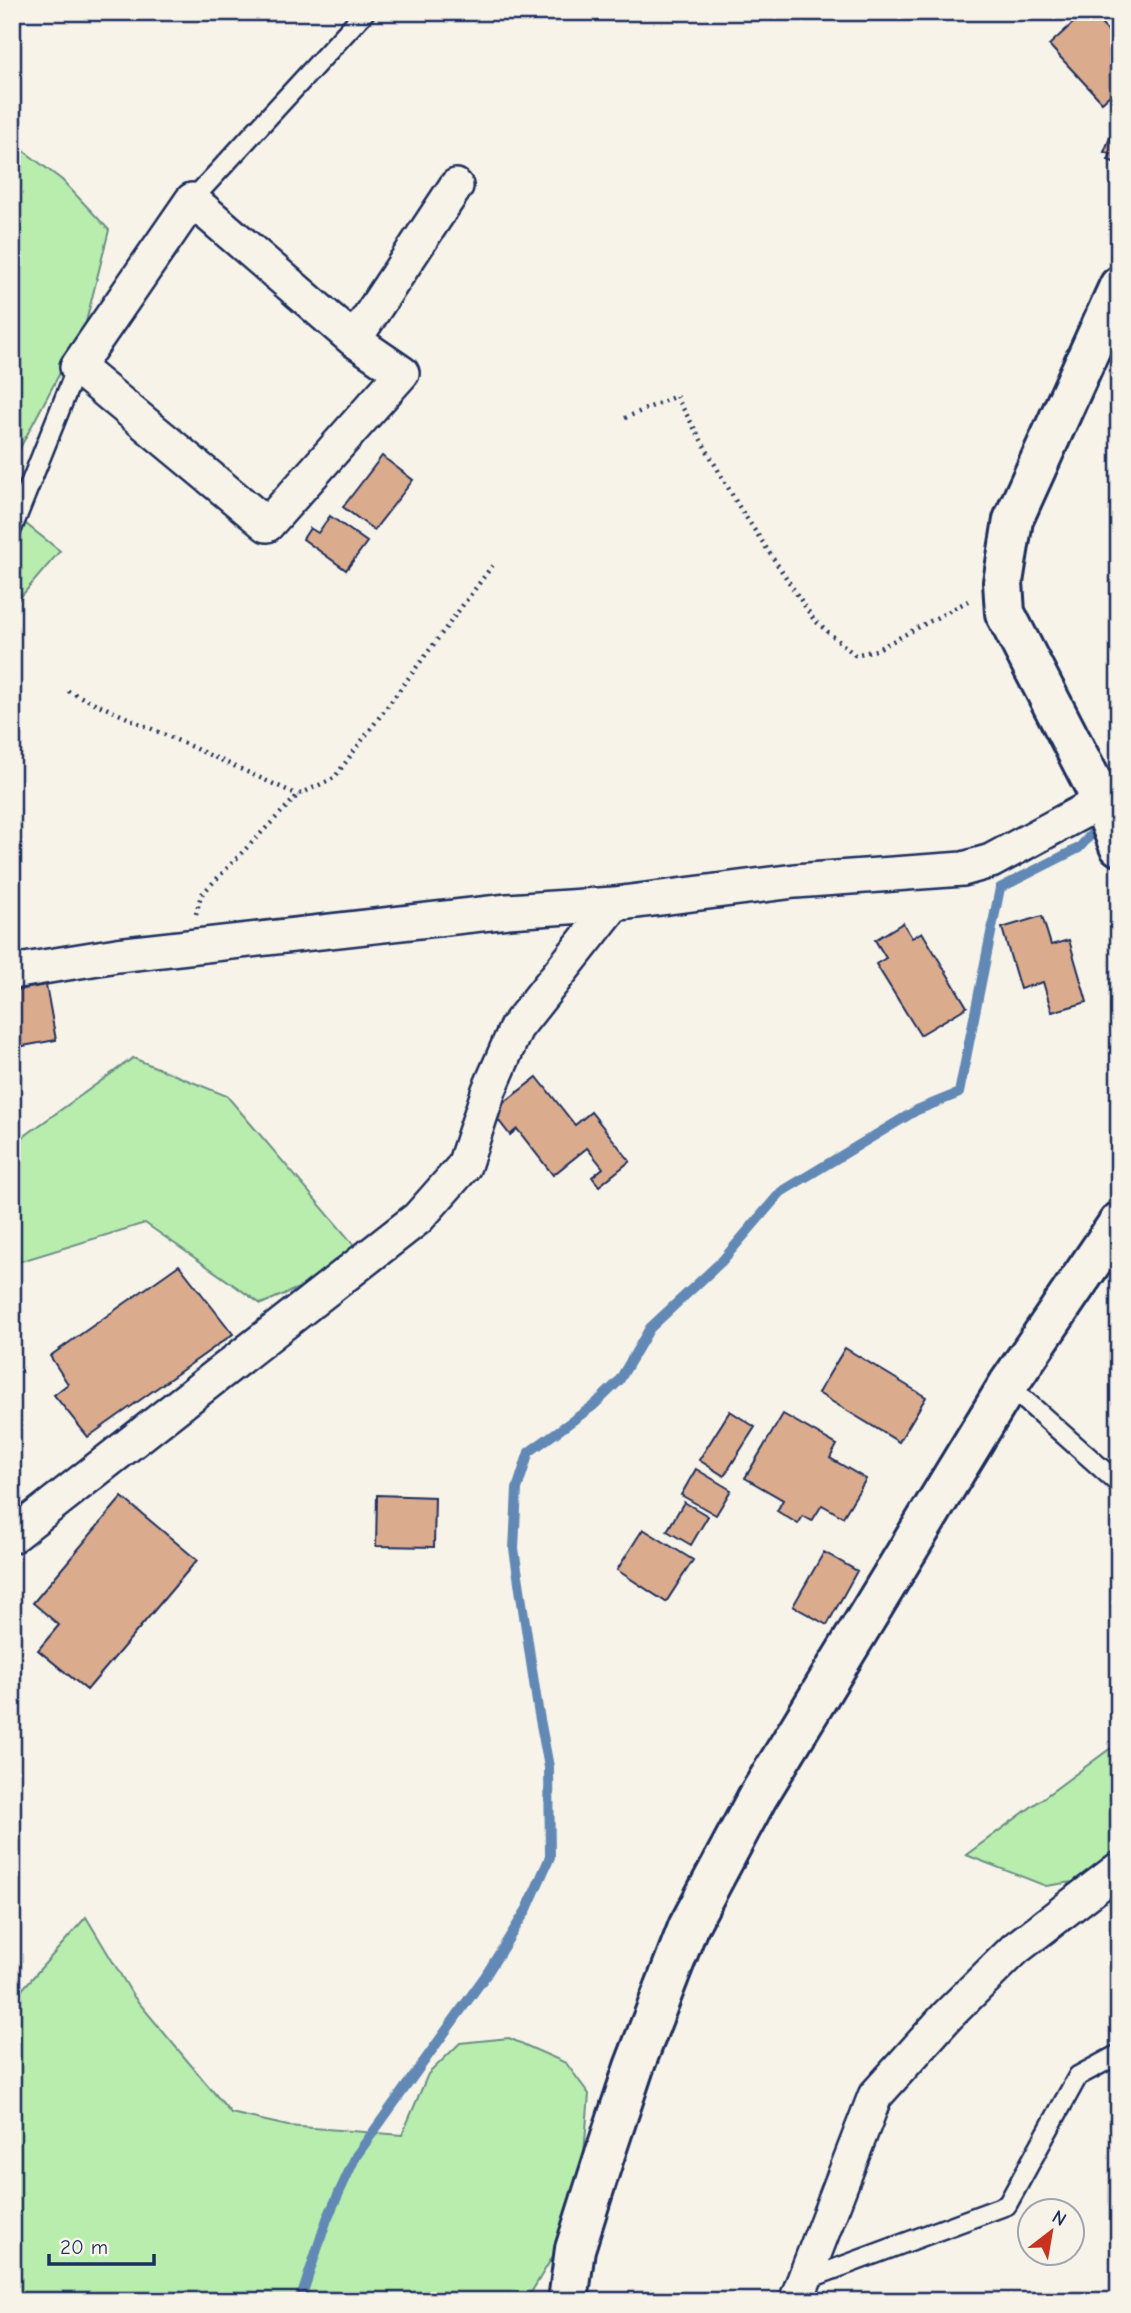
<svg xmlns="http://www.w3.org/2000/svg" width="1131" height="2313" font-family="'Comic Neue',sans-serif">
  <rect width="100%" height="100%" fill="#f7f3e8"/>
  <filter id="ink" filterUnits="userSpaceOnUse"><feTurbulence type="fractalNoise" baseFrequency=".0143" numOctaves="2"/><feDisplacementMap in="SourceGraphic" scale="14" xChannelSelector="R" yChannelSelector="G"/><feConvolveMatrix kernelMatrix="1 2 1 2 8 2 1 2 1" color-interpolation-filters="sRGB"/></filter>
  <g filter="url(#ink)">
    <path fill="#b8edae" stroke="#6a8e86" stroke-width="2" d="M12 142 62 180 109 230 85 326 12 463Z
      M12 513 60 551 12 607Z
      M133 1058 227 1096 366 1259 261 1304 145 1223 12 1264V1145Z
      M1119 1742V1875L1046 1886 966 1855Z
      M86 1917 134 1997 231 2113 288 2126 402 2135 428 2074 460 2043 509 2038 566 2063 589 2094 579 2213 526 2301H12V2001Z"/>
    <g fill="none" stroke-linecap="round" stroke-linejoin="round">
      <path stroke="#6289b5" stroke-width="10" d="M300 2301 327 2219 356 2156 486 1975 527 1909 550 1857 549 1767 538 1709 514 1549 517 1489 529 1452 593 1406 619 1381 650 1328 722 1261 781 1192 917 1110 959 1093 1000 888 1079 848 1103 821"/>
    </g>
    <path fill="#dbab8d" stroke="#1b2f5e" stroke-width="2" d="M1085 12H1090L1119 43V87L1102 102 1049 45Z
      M1119 116V164L1108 160 1111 154 1104 152Z
      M382 456 413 480 374 530 343 507Z
      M330 516 367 542 346 570 303 539 310 528 318 533Z
      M1042 916 1051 945 1069 940 1087 1002 1052 1012 1043 982 1020 989 1002 928Z
      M903 923 912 938 922 932 967 1007 920 1035 876 964 886 958 875 940Z
      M46 985 56 1040 12 1048V991Z
      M537 1077 575 1125 591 1112 630 1161 599 1186 592 1177 603 1168 587 1148 553 1175 517 1129 510 1135 492 1112Z
      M179 1265 233 1334 88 1437 54 1395 68 1384 50 1356Z
      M845 1348 926 1397 899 1442 818 1393Z
      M730 1411 755 1427 724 1476 699 1460Z
      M783 1414 837 1445 830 1458 866 1479 843 1517 822 1505 812 1521 803 1516 798 1524 777 1511 783 1500 745 1478Z
      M696 1469 731 1490 716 1515 681 1495Z
      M377 1495 435 1497 434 1547 376 1546Z
      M122 1497 197 1560 87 1690 38 1650 59 1625 33 1603Z
      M684 1502 708 1516 691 1545 667 1531Z
      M643 1529 693 1560 666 1602 617 1570Z
      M824 1552 857 1571 827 1625 793 1606Z"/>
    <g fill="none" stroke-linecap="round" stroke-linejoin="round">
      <g stroke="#1b2f5e" stroke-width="23">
        <path id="service" d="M192 200 365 12
          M12 529 77 367
          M1008 1385 1119 1484
          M805 2280 1007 2205 1078 2076 1119 2054"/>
      </g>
      <g stroke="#1b2f5e" stroke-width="38">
        <path id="minor" d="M354 340 402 373 267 525 77 367 192 200 354 340 456 186
          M12 972 117 955 508 911 614 904 795 881 963 869 991 861 1102 801
          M12 1536 418 1218 464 1166 489 1090 516 1028 614 904
          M796 2301 875 2096 948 2015 1015 1949 1119 1869"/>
      </g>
      <g stroke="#1b2f5e" stroke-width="44">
        <path id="tertiary" d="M1119 286 1013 520 1003 582 1005 613 1102 801 1119 846
          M568 2301 575 2249 604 2157 634 2067 688 1927 757 1798 1008 1385 1119 1222"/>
      </g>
      <path stroke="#1b2f5e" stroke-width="4.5" stroke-dasharray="2 5" stroke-linecap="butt" d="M625 418 676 396 738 505 814 620 855 655 876 650 968 601
        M68 691 298 795
        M196 914 201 895 298 795 334 778 495 562"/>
      <use href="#service" stroke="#f7f3e8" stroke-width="18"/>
      <use href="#minor" stroke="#f7f3e8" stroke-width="33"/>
      <use href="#tertiary" stroke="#f7f3e8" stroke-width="38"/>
    </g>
  </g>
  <rect width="1131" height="2313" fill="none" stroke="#f7f3e8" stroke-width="42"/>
  <rect x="21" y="21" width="1089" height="2271" fill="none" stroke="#1b2f5e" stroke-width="2.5" filter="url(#ink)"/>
  <g transform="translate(1051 2232) rotate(31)"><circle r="33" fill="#f7f3e8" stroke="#9fa5b1" stroke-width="2"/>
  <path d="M0-5L12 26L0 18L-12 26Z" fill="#c8321e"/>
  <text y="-10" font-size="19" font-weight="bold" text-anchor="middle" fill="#1b2f5e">N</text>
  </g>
  <path d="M49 2254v10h105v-10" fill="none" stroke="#1b2f5e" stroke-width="3.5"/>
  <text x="60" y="2254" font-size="21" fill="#1b2f5e" stroke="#f7f3e8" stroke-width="5" paint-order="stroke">20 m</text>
</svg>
